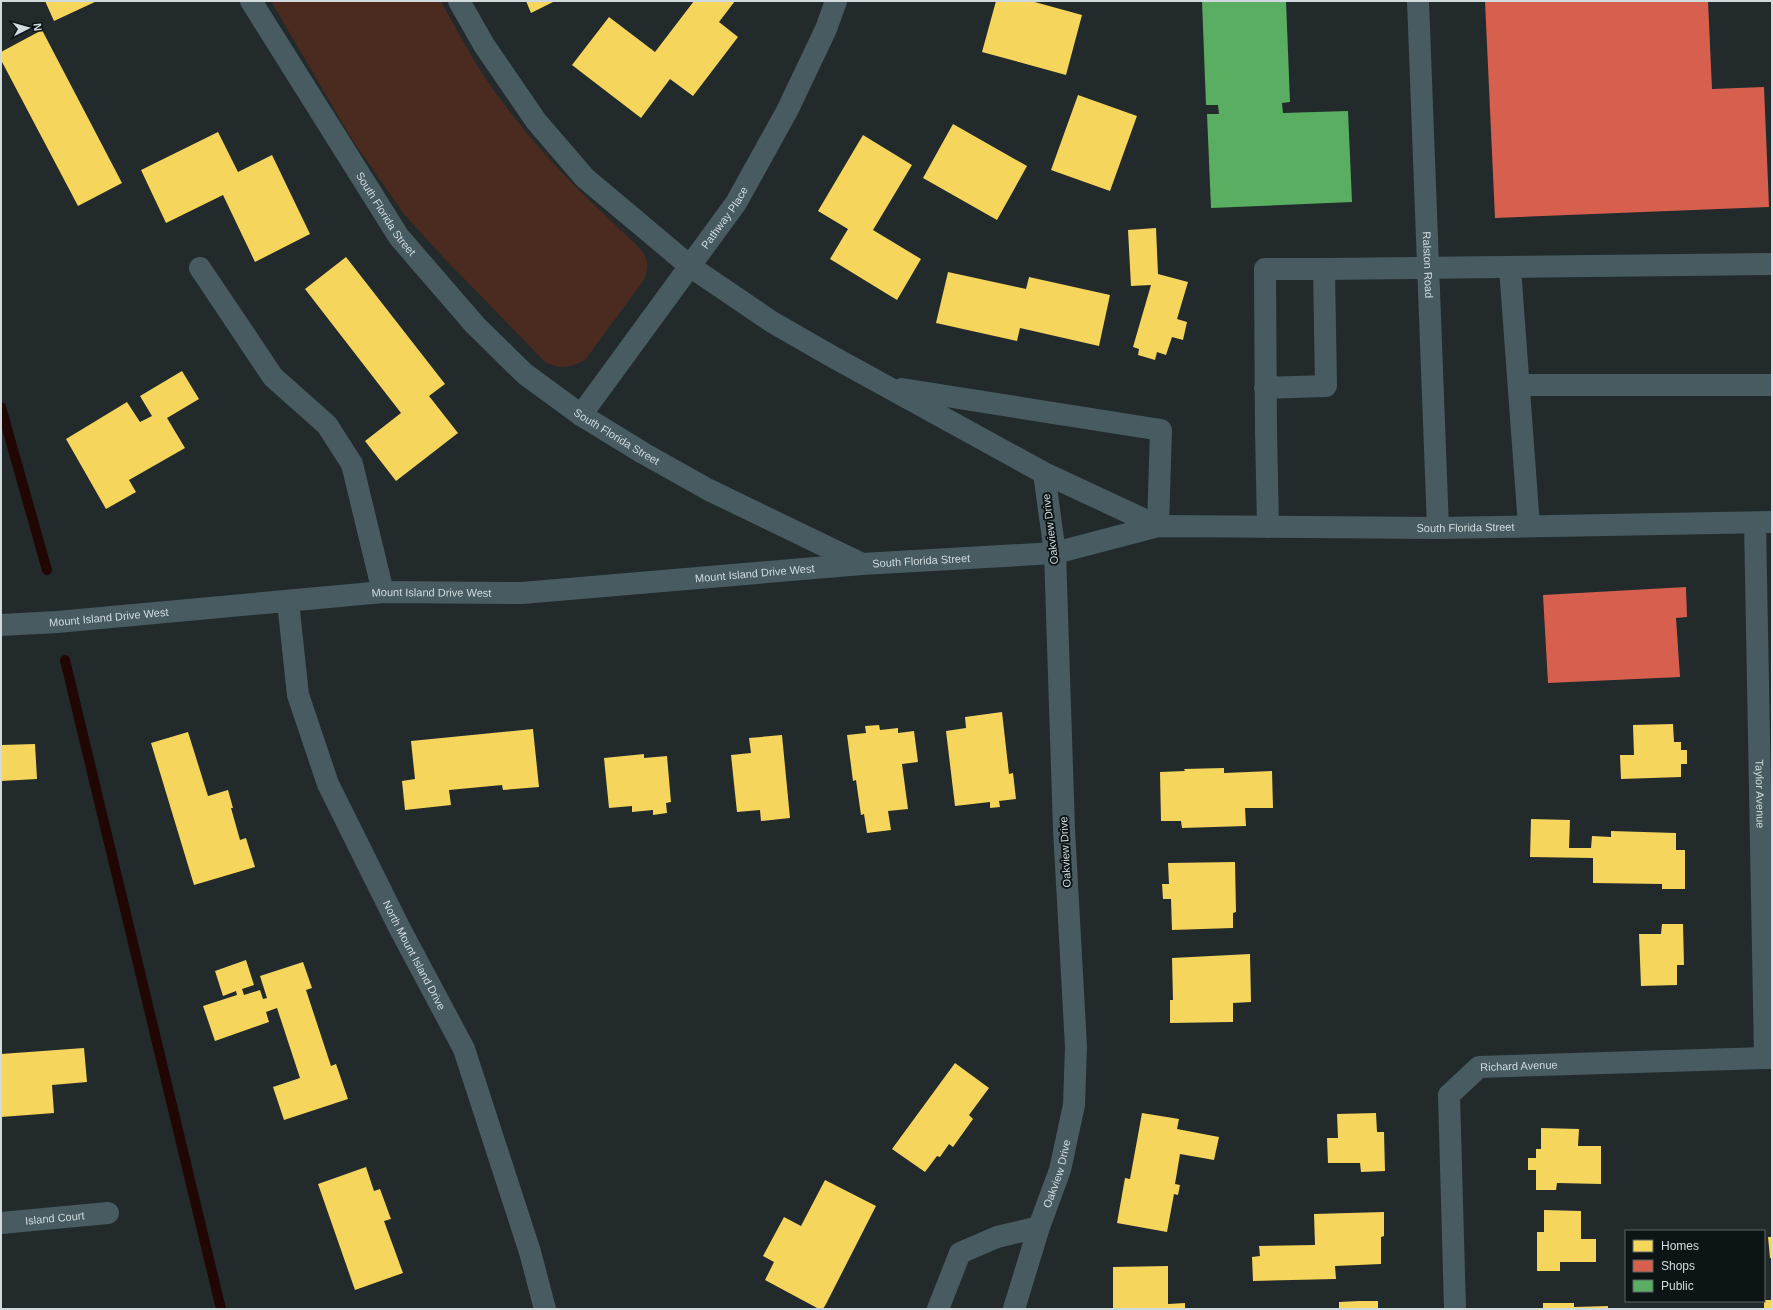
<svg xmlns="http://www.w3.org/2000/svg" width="1773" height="1310" font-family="Arial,sans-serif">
  <rect width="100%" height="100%" fill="#222a2c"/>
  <path fill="#4b2a1f" d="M271 1H441C460 36 479 72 504 104 543 157 589 201 637 245 648 257 650 264 644 280L585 360C571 368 559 370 545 362L441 255 403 213 351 138Z"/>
  <path fill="#f6d55c" d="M45 1H97L54 21Z
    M526 1H555L531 13Z
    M694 1H735L719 22 738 37 693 96 670 79 641 118 572 65 609 17 655 52Z
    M996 1H1031L1082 15 1066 75 982 52Z
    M42 30 122 183 78 206 1 60V52Z
    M1078 95 1137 116 1110 191 1051 170Z
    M953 124 1027 166 997 220 923 178Z
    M218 132 238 172 272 155 310 234 255 262 223 195 166 223 141 170Z
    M863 135 912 165 873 230 921 259 897 300 830 259 848 229 818 211Z
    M1156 228 1158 274 1188 282 1177 319 1187 322 1183 340 1172 337 1166 355 1157 352 1155 360 1138 355 1139 349 1133 347 1151 285 1131 286 1128 230Z
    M346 257 445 384 429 396 458 433 396 481 365 441 401 413 305 289Z
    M948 272 1026 289 1029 277 1110 295 1099 346 1020 328 1017 341 936 323Z
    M182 371 199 399 167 418 185 448 129 480 136 492 106 509 66 439 127 402 140 422 152 416 140 396Z
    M1002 712 1009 774 1013 773 1016 799 999 801 1000 807 990 808V802L955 806 946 731 966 728 965 717Z
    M1673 724 1674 742H1681V750H1687V764H1681V777L1621 779 1620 755H1634L1633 725Z
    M879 725 880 730 898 728V733L914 731 918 762 902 764 908 809 888 811 891 830 867 833 864 814 861 815 856 780 853 781 847 735 866 733 865 726Z
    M533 729 539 787 503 790 502 785 449 790 451 805 405 810 402 781 415 779 411 741Z
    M188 732 208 796 228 790 233 808H231L240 840 246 838 255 867 194 885 151 743Z
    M782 735 790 818 761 821 760 810 737 812 731 755 751 753 749 738Z
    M35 744 37 779 1 781V745Z
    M644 754V758L667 756 671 802 666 803 667 813 653 815V810L632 812V806L609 808 604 758Z
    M1224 768V773L1272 771 1273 808H1245L1246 826 1182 828 1181 821H1161L1160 772 1185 771 1184 769Z
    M1531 819 1570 820 1569 848H1591L1592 836 1611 837V831L1676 833V850H1685V889H1662V884L1593 883V858L1530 857Z
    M1235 862 1236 912 1233 913V928L1172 930 1171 899H1163L1162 884H1169L1168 863Z
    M1662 924H1683L1684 965H1677V985L1641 986 1639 934H1661Z
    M1250 954 1251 1002 1233 1003V1022L1170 1023V1000H1173L1172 958Z
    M246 960 254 985 242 989 244 995 260 990 263 999 267 998 260 976 303 962 312 988 306 990 331 1066 336 1064 348 1099 284 1120 273 1087 300 1078 277 1008 266 1012 269 1022 215 1041 203 1006 237 995 236 991 223 996 215 971Z
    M84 1048 87 1082 52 1085 54 1113 1 1117V1054Z
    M955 1063 989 1088 969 1115 973 1119 953 1147 949 1144 940 1157 937 1156 925 1172 892 1149Z
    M1142 1113 1179 1119 1177 1129 1219 1137 1214 1160 1180 1154 1175 1184 1180 1185 1178 1195 1174 1194 1167 1232 1117 1223 1125 1178 1130 1179Z
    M1376 1113 1377 1132H1384L1385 1171 1361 1172 1360 1163H1328L1327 1138H1338L1337 1114Z
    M1541 1128 1579 1129 1578 1146H1601V1184L1557 1183 1556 1190H1536V1170H1528V1158H1536V1149H1541Z
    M366 1167 374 1191 380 1189 391 1219 384 1221 403 1273 355 1290 318 1184Z
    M825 1180 876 1206 826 1304 823 1309H819L765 1280 774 1262 763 1256 784 1217 801 1226Z
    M1544 1210 1581 1211V1239H1596V1262H1560V1271H1537V1232H1544Z
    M1384 1212V1236L1381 1237V1264L1335 1266 1336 1279 1253 1281 1252 1257 1260 1256 1259 1246 1315 1245 1314 1214Z
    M1768 1237H1772V1258H1770Z
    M1168 1266V1304L1185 1303V1309H1113V1267Z
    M1764 1300H1772V1309H1764Z
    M1359 1301H1378V1309H1339V1302Z
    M1543 1303H1574V1307L1608 1306V1309H1543Z"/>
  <path fill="#d6604d" d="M1485 1H1708L1712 89 1764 87 1769 207 1495 218Z
    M1686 587 1687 617 1676 618 1680 677 1548 683 1543 595Z"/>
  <path fill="#5aae61" d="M1202 1H1286L1290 102 1282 103 1283 113 1348 111 1352 202 1211 208 1207 114H1219L1218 105H1206Z"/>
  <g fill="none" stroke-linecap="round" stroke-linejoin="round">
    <path stroke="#210704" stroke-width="10" d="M1 407 47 570
      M65 660 221 1309"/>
    <g stroke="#475b61" stroke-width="22">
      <path id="s1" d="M251 1 399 237 475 325 525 374 581 415 643 453 709 490 860 563"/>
      <path d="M459 1 484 45 536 121 585 178 691 267 772 322 833 357 1044 473 1158 526"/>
      <path id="s2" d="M1418 1 1438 528"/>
      <path d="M200 268 273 377 327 425 352 464 383 592"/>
      <path d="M1510 268 1529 526"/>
      <path d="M1324 269 1772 264"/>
      <path d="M1519 385H1772"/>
      <path d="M1265 388 1326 386 1324 269H1265L1266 431 1268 527"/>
      <path d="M902 389 1161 430 1158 526"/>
      <path id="s3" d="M581 415 736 203 787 111 826 29 836 1"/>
      <path id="s4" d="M1755 523 1765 1058H1772"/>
      <path id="s5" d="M288 602 298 695 328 784 400 929 464 1049 530 1252 545 1309"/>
      <path id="s6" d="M1 625 57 622 383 592 522 593 862 564 1055 553 1158 526 1438 528 1772 522"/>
      <path id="s7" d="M1 1223 108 1213"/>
      <path id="s8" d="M938 1309 960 1253 997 1237 1039 1227 1060 1170 1074 1105 1076 1047 1064 829 1055 553 1044 473"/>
      <path d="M1014 1309 1039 1227"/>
      <path id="s9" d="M1455 1309 1449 1095 1479 1067 1765 1058"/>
    </g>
  </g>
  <g text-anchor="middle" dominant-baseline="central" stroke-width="4" stroke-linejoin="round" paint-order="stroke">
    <g font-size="11" fill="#d1dbde" stroke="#0d1416">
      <text stroke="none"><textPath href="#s1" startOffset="252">South Florida Street</textPath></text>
      <text stroke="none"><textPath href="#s3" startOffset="244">Pathway Place</textPath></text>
      <text stroke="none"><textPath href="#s2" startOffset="264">Ralston Road</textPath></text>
      <text stroke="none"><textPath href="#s1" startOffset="576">South Florida Street</textPath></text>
      <text stroke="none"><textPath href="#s6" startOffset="1471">South Florida Street</textPath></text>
      <text transform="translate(1050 529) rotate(-97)">Oakview Drive</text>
      <text stroke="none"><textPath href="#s6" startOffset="923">South Florida Street</textPath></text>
      <text stroke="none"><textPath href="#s6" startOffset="756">Mount Island Drive West</textPath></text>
      <text stroke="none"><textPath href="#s6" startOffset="432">Mount Island Drive West</textPath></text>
      <text stroke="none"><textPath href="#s6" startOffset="108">Mount Island Drive West</textPath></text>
      <text stroke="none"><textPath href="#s4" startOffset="271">Taylor Avenue</textPath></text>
      <text transform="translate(1065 852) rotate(-93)">Oakview Drive</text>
      <text stroke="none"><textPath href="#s5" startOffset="379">North Mount Island Drive</textPath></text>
      <text stroke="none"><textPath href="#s9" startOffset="295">Richard Avenue</textPath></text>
      <text stroke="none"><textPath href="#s8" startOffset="200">Oakview Drive</textPath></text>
      <text stroke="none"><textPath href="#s7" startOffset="54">Island Court</textPath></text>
    </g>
  </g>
  <rect width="1773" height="1310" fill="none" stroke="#d1dbde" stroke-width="4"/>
  <rect x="1625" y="1230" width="140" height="72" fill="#0d1416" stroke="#5b6466"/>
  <rect x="1633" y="1240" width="20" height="12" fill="#f6d55c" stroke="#5b6466"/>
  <text x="1661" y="1250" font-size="12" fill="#d1dbde">Homes</text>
  <rect x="1633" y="1260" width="20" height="12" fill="#d6604d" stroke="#5b6466"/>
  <text x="1661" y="1270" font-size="12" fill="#d1dbde">Shops</text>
  <rect x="1633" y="1280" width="20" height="12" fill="#5aae61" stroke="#5b6466"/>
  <text x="1661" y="1290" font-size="12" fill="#d1dbde">Public</text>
  <g transform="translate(28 28) rotate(84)" stroke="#0d1416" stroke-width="3" paint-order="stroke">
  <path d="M0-3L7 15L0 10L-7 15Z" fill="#d1dbde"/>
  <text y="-6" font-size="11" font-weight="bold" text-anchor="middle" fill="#d1dbde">N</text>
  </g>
</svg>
